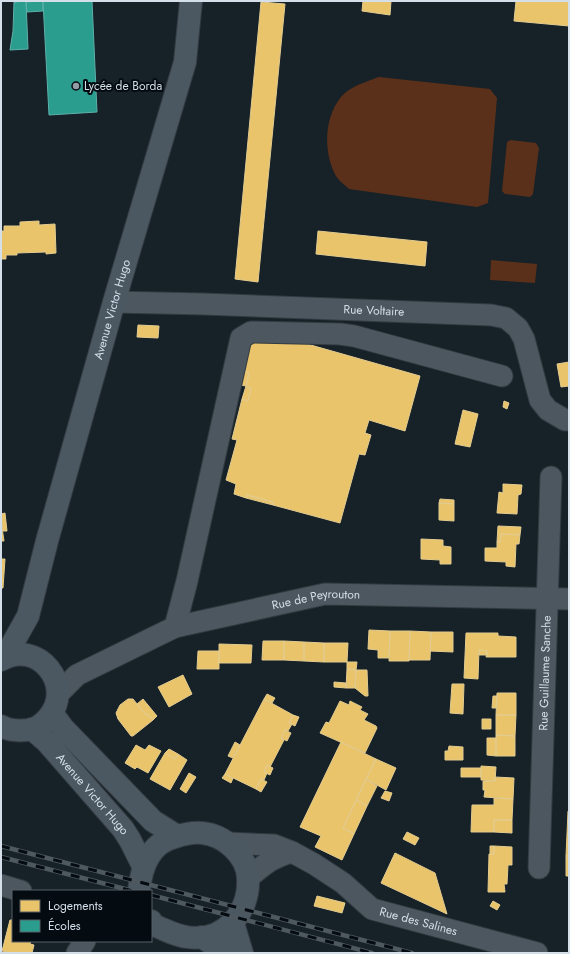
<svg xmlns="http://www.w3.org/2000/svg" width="570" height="954" font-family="Jost,sans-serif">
  <rect width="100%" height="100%" fill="#172128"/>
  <path fill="#5a301a" d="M379 77 490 89 497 98 488 203 477 207 349 189C345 185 339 181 336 176 323 152 324 118 341 97 350 86 366 82 379 77Z
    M511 140 536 143 539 148 533 194 530 197 505 194 502 191 507 142Z
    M491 260 537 264 535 283 490 280Z"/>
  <path fill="#e9c46a" stroke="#e3cc90" d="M363 1H391L390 15 362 11Z
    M516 1H569V26L514 21Z
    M261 2 285 4 258 282 235 279Z
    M39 221V225L55 224 56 253 46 254V252L17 253V255H6V259H1V231H4V226H20V222Z
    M318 231 427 242 425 266 316 254Z
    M138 325 159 326 158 338 137 337Z
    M252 336H279L420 376 405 431 369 420 365 433 371 435 365 455 359 454 340 523 273 505V502L247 495 246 498 234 494 236 484 226 480 237 440 232 439 242 399 248 401 251 388 246 386 249 373 243 371Z
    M569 362V386L561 387 557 364Z
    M243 371 249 373 246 386 240 385Z
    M246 386 251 388 248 401 242 399Z
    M504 401 509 403 507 409 503 407Z
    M463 410 478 414 470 447 455 444Z
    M503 484 522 485 521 494 518 495 517 514 497 513 499 492 503 493Z
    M247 495 273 502V505L246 498Z
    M440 499 454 500V504L439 503Z
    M439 503 454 504V521L439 520Z
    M5 513 7 531H3L1 514Z
    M1 521 4 541H1Z
    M498 526 521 527 520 535 501 534 500 542H497Z
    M501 534 520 535 519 544H516L515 567 506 566V562L485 561V548H497V542H500Z
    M421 539 443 540V546L451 547V564H440V560L421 559Z
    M1 559H5L3 588H1Z
    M369 630 390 631 389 658H378V650L368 649Z
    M390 631H410L409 661H389Z
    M410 631 431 632 430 660H409Z
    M431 632H453V652L430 651Z
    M466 633H498V636L516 637V657H486L487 651 479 650 478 679 464 678Z
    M263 641H284V660H262Z
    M284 641 304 642V661L284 660Z
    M304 642 324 643V662L304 661Z
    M324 643H348L347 662H324Z
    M219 644 252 645 251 663H219Z
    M479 650 487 651V655H479Z
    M198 651H219V669H197Z
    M347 662H357L356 670 347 669Z
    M347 669 356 670 355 688H346Z
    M356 670H367L368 696H365L355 688Z
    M183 675 192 694 169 707 158 687Z
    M334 682 346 683V688L334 687Z
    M452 684H464L463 714 450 713Z
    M497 693H516V715H496Z
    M267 694 275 698 272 703 264 699Z
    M493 696H497L496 708H492Z
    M128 699H133L146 715 148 714 153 720 133 736H131L118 719 116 713 120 705Z
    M143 699 157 716 153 720 148 714 146 715 137 704Z
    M264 699 293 715 289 723 292 724 288 731 285 730 281 738 284 740 270 767 267 765 264 772 267 773 264 780 261 779 256 789 225 774Z
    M340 701 349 705 350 701 362 707 360 710 368 714 364 720 376 726 377 728 365 753 320 733 326 722 329 723Z
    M293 715 299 717 295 726 289 723Z
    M496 715H516L515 736 496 735Z
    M482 719H491V729H482Z
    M285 730 291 733 287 741 281 738Z
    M496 735 515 736V756H496Z
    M487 738H496V756L487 755Z
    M235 742 240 745 233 758 228 756Z
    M341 742 376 759 343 828 354 834 342 860 315 847 321 836 300 827Z
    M136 745 145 750 149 745 161 751 148 773 137 767 135 769 125 763Z
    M449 746 463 747V760H445V751H448Z
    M169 749 178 754 175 759 165 753Z
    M165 753 175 759 178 754 187 760 170 790 150 779Z
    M376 759 396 768 386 790 366 779Z
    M267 765 273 768 270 775 264 772Z
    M481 766 496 767 495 781 481 780Z
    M461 768H481V777H461Z
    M189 773 196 777 186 793 180 789Z
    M225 774 233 778 231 783 222 778Z
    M495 777 514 778 513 799 484 797 485 790H483V781H495Z
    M261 779 267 782 261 792 256 789Z
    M366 779 377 786 367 806 356 800Z
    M385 791 392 793 389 801 381 798Z
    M494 798 513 799 512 820H494V832H471L472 805H494Z
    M356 800 367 806 354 834 343 828Z
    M568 811H569V834H567Z
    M494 820H512V833L494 832Z
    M407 832 419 838 415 845 403 839Z
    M567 834H569V856H566Z
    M490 846H494V854H490Z
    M494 846 512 847V865H508L507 884H504L505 892H488L489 854H494Z
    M395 853 435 873 447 914 381 883Z
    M566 856H569V876H566Z
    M317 896 345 903 342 913 314 906Z
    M493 901 500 905 497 910 490 906Z
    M10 920H13V941H31L30 944 34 945 32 953H13L2 951Z"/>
  <path fill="#2a9d8f" stroke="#5db1aa" d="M16 1H26L28 49 10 50 13 31 14 2 16 3Z
    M43 1V11L27 12 26 2Z
    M43 1H92L97 112 49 115Z"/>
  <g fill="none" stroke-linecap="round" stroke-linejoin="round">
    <g stroke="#333b41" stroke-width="23">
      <g id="minor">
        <path id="s1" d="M114 302 203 304 491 315 506 318 518 328 524 339 540 400 548 410 565 420H569"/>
        <path d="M175 627 187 581 241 338 251 332 340 334 354 336 502 376"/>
        <path id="s2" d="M58 694 77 675 175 627 325 594 569 599"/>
        <path id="s3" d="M227 843 274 845 292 852 314 864 343 883 372 909 537 953"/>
        <path id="s4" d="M539 868 551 477"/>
        <path d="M248 878C264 865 272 857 292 852"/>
        <path d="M1 885 21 891"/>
        <path d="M77 953 85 941"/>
      </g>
    </g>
    <g stroke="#333b41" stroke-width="24">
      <g id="major">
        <path id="s5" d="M5 657 28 616 47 541 114 302 185 62 191 1"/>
        <path d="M1 660C38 638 76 686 48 718 43 724 36 729 28 730 18 731 9 731 1 726"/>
        <path d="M52 713 63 728 153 821 177 836"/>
        <path id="s6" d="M32 729 47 742 123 829 130 840 143 866"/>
        <path d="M139 891C141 868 150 843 175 837 184 834 192 832 202 833 224 835 247 855 248 878 250 913 223 943 187 937 176 936 164 929 153 925L151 921"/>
        <path d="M233 923 242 953"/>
        <path d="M202 937 225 953"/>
      </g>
    </g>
    <use href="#minor" stroke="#4d575f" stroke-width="21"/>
    <use href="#major" stroke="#4b5862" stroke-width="22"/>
    <g stroke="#4e585f" stroke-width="4.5">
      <path id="rail" d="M1 846 412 953
        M1 857 133 891
        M151 895 372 953"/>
    </g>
    <use href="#rail" stroke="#040b11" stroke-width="3" stroke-dasharray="9" stroke-linecap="butt"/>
  </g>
  <circle fill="#929ca5" stroke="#040b11" stroke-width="1.5" cx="76" cy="86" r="4"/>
  <g text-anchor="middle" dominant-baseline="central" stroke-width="4" stroke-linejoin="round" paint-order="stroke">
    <g font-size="12" fill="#d4dfe9" stroke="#040b11" text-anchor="start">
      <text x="84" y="86">Lycée de Borda</text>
    </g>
    <g font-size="12" fill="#d4dfe9" stroke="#040b11">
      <text stroke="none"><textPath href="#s5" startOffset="365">Avenue Victor Hugo</textPath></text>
      <text stroke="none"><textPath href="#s1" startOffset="260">Rue Voltaire</textPath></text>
      <text stroke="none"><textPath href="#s2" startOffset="280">Rue de Peyrouton</textPath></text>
      <text stroke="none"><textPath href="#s4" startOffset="195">Rue Guillaume Sanche</textPath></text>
      <text stroke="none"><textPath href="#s6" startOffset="89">Avenue Victor Hugo</textPath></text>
      <text stroke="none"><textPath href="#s3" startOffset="213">Rue des Salines</textPath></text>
    </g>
  </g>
  <rect width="570" height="954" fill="none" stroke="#d4dfe9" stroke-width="4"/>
  <rect x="12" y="890" width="140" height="52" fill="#040b11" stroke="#576067"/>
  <rect x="20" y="900" width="20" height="12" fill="#e9c46a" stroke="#576067"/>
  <text x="48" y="910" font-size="12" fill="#d4dfe9">Logements</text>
  <rect x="20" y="920" width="20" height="12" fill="#2a9d8f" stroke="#576067"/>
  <text x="48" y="930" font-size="12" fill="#d4dfe9">Écoles</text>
</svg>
